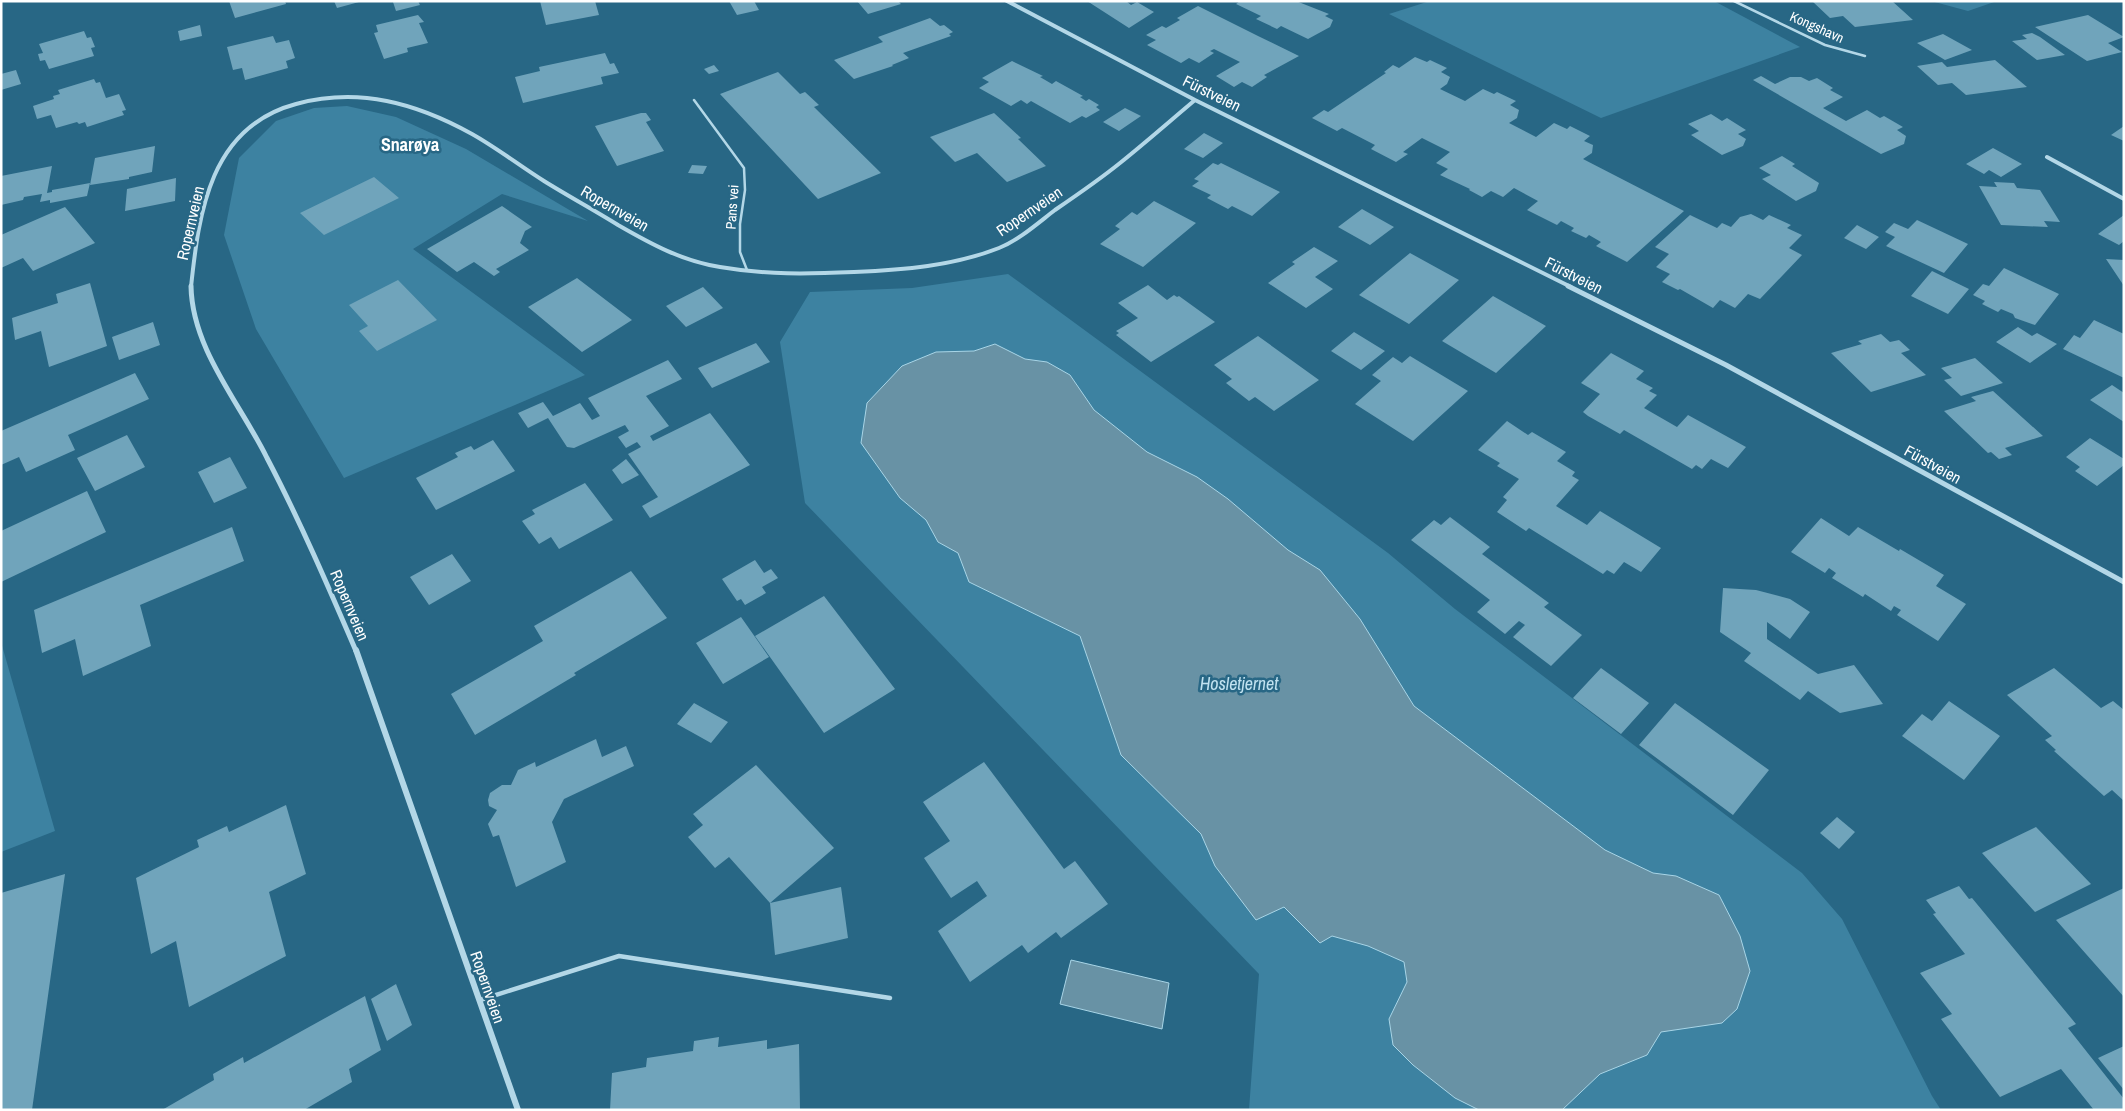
<svg xmlns="http://www.w3.org/2000/svg" width="2125" height="1111" font-family="'Archivo Narrow',sans-serif">
  <rect width="100%" height="100%" fill="#286785"/>
  <path fill="#3d82a1" d="M1430 1H1714L1800 47 1601 118 1389 14Z
    M1931 1H2012H1997L1968 11Z
    M347 106 396 117 466 149 588 221 502 194 413 249 585 375 344 478 256 329 224 235 239 158 276 121 314 108Z
    M1008 274 1388 553 1455 609 1802 873 1842 919 1932 1096 1941 1110H1249L1259 974 805 503 780 342 810 292 912 288Z
    M1 642 55 831 1 852Z"/>
  <path fill="#6892a5" stroke="#a8d5e7" d="M995 344 1025 359 1047 362 1070 375 1094 410 1147 452 1197 477 1228 499 1288 550 1320 570 1360 619 1414 706 1605 850 1653 873 1676 876 1719 895 1740 936 1750 971 1737 1009 1722 1023 1661 1032 1647 1055 1600 1074 1562 1110H1479L1455 1098 1413 1065 1393 1045 1389 1019 1407 982 1404 962 1368 946 1332 936 1320 943 1284 907 1256 920 1215 866 1201 834 1121 755 1080 636 969 582 958 553 938 542 926 520 900 498 861 443 867 403 902 366 936 352 974 351Z
    M1071 960 1169 983 1162 1029 1060 1004Z"/>
  <path fill="#70a4bb" d="M229 1H285L286 4 235 18Z
    M334 1H358L359 2 337 8Z
    M418 1 420 5 396 11 393 2Z
    M540 1H595L599 15 546 25Z
    M729 1H754L759 10 737 15Z
    M857 1H898L901 4 868 14Z
    M1087 1H1126L1131 5 1137 2 1154 12 1129 28Z
    M1240 1H1296L1329 14 1325 16 1333 20 1330 27 1308 39 1281 26 1277 29 1256 19 1261 16 1236 4Z
    M1812 1H1892L1913 20 1855 27 1843 16 1830 18Z
    M1198 6 1258 36 1299 56 1264 75 1267 77 1252 87 1242 82 1234 87 1216 76 1240 62 1214 49 1210 51 1214 53 1199 63 1189 58 1181 63 1147 45 1156 40 1146 35 1162 26 1166 28 1180 20 1177 18Z
    M418 15 424 22 419 23 428 43 407 48 408 52 384 59 374 33 378 32 376 25Z
    M2088 15 2124 37 2108 43 2122 52 2087 61 2035 27Z
    M930 18 940 26 944 25 953 32 949 34 951 36 903 53 909 58 892 65 893 66 854 79 834 60 883 42 878 37Z
    M200 25 202 36 180 41 178 31Z
    M84 31 87 38 91 37 95 47 91 48 94 56 49 69 45 60 40 61 38 54 43 53 39 44Z
    M2032 33 2040 37 2065 55 2037 60 2012 41 2027 39 2022 35Z
    M1943 34 1972 50 1945 60 1917 43Z
    M273 36 276 43 289 40 295 58 286 61 288 68 245 80 242 68 233 70 227 47Z
    M605 53 610 64 614 63 619 73 601 77 603 84 523 103 515 77 540 71 539 67Z
    M1415 57 1427 62 1430 60 1447 68 1441 72 1450 77 1447 84 1440 89 1465 101 1483 89 1494 94 1497 92 1516 101 1510 105 1519 110 1517 118 1509 123 1536 137 1554 123 1567 129 1570 126 1590 136 1584 141 1593 145 1592 153 1583 159 1684 211 1627 262 1596 246 1601 242 1589 235 1586 238 1571 231 1574 228 1561 221 1557 225 1527 210 1538 201 1514 188 1503 197 1491 191 1482 197 1469 190 1470 189 1440 175 1448 169 1436 163 1450 152 1422 138 1403 152 1408 154 1396 162 1371 149 1375 145 1342 128 1337 131 1312 118 1324 110 1328 112 1386 73 1384 72 1393 65 1399 68Z
    M1995 60 2027 87 1966 95 1952 83 1938 85 1917 66 1942 62 1947 67Z
    M1012 61 1043 76 1040 77 1052 84 1056 81 1083 96 1080 97 1086 101 1089 99 1099 105 1096 107 1100 110 1086 118 1082 116 1070 123 1031 101 1027 104 1021 100 1011 106 979 88 989 82 982 78Z
    M714 65 719 71 709 74 704 69Z
    M16 70 21 84 1 90V74Z
    M778 72 800 94 805 92 819 105 814 107 881 173 818 199 720 94Z
    M1761 76 1775 84 1790 77H1801L1809 81 1817 78 1833 88 1830 90 1843 97 1823 108 1846 121 1867 110 1880 118 1884 116 1903 127 1897 130 1906 136 1904 144 1881 154 1753 80Z
    M94 79 96 83 100 82 106 98 119 94 126 110 122 111 124 115 87 127 85 122 79 124 77 122 56 128 51 115 37 119 33 106 54 99 53 96 60 94 58 90Z
    M1125 108 1141 116 1119 131 1103 122Z
    M641 113H646L651 120 646 122 664 151 617 166 595 126Z
    M994 113 1021 138 1018 139 1046 166 1007 182 977 153 955 162 930 137Z
    M1711 114 1722 121 1727 118 1746 130 1738 134 1746 139 1743 146 1722 155 1691 135 1699 131 1688 124Z
    M2124 126V141L2111 135Z
    M1204 133 1223 143 1203 158 1184 149Z
    M155 146 152 172 129 177V179L90 185 95 158Z
    M1993 148 2022 164 2001 177 1989 170 1984 174 1966 164Z
    M1782 156 1795 164 1792 166 1819 183 1816 191 1796 201 1762 179 1771 175 1759 168Z
    M1213 163 1218 165 1221 163 1280 192 1252 216 1232 206 1228 209 1207 198 1211 195 1192 186 1199 181 1194 179Z
    M692 165 707 166 703 174 688 173Z
    M52 166 47 193 52 192V190L90 183 87 196 50 203V200L40 202 42 194 24 197 23 200 1 205V176Z
    M374 177 399 198 324 235 300 213Z
    M176 178 175 201 125 211 127 189Z
    M1994 182 2014 183 2017 188 2040 190 2060 222 2044 221 2048 227 2001 225 1979 186 1997 187Z
    M1154 201 1196 223 1143 267 1100 244 1120 229 1115 226 1132 212 1137 215Z
    M502 206 532 227 525 231 520 243 529 250 496 269 500 272 494 276 474 262 457 272 427 249Z
    M65 207 95 243 33 271 23 258 1 268V235Z
    M1362 209 1394 227 1370 245 1338 227Z
    M1751 214 1763 220 1769 215 1791 225 1787 228 1802 235 1789 248 1802 255 1760 299 1748 294 1735 308 1720 300 1713 308 1680 289 1678 290 1662 282 1670 274 1656 267 1669 254 1655 247 1690 215 1717 228 1722 223 1731 227 1740 217Z
    M2124 215V241L2119 245 2098 234Z
    M1917 220 1968 244 1944 273 1886 246 1895 237 1885 232 1894 223 1908 229Z
    M1857 225 1879 237 1866 249 1844 238Z
    M1314 247 1338 261 1315 277 1333 289 1306 308 1268 283 1295 264 1292 262Z
    M1410 253 1459 280 1409 324 1359 295Z
    M2106 259 2124 260V286Z
    M2004 268 2059 294 2035 325 2015 318 2013 314 2001 309 1998 312 1982 304 1985 301 1973 295 1983 284 1989 286Z
    M1932 271 1969 289 1948 314 1911 296Z
    M577 278 632 320 582 352 528 307Z
    M398 280 437 320 377 351 359 331 368 326 349 305Z
    M90 283 107 346 49 367 41 331 15 340 12 318 58 303 56 294Z
    M1148 285 1167 300 1174 295 1177 297 1179 296 1215 322 1151 362 1116 335 1119 333 1116 331 1138 318 1118 303Z
    M703 287 723 308 686 327 666 306Z
    M1493 296 1546 326 1496 373 1442 341Z
    M2094 320 2124 334V378L2063 349 2074 335 2080 338Z
    M153 322 160 345 119 360 112 337Z
    M2018 327 2032 336 2037 333 2057 344 2030 363 1996 342Z
    M1354 332 1385 351 1361 370 1331 351Z
    M1881 334 1890 342 1899 340 1910 350 1901 353 1926 375 1871 392 1831 353 1862 344 1858 341Z
    M1258 336 1319 380 1274 411 1255 397 1249 401 1226 383 1232 379 1214 365Z
    M756 343 770 362 712 388 698 368Z
    M1611 353 1644 371 1636 379 1653 388 1649 391 1657 395 1644 408 1677 427 1688 415 1746 447 1728 468 1711 459 1702 469 1696 465 1692 469 1624 430 1620 434 1588 416 1583 412 1600 394 1581 383Z
    M1410 356 1468 391 1413 441 1355 404 1381 381 1372 375 1393 357 1402 363Z
    M1975 358 2003 383 1961 396 1944 380 1952 378 1941 368Z
    M668 360 682 379 646 396 669 426 650 436 653 441 710 413 750 465 650 518 642 506 658 497 628 454 641 447 637 442 626 448 618 437 629 431 625 425 574 448 567 447 548 418 528 428 518 413 543 402 553 416 580 403 592 420 600 416 588 398Z
    M135 373 149 399 68 435 75 450 26 472 19 457 1 465V431Z
    M2112 385 2124 393V422L2090 400Z
    M1993 391 2043 436 2005 448 2012 455 1999 459 1991 452 1988 453 1944 411 1976 401 1971 397Z
    M1507 421 1528 435 1532 432 1566 452 1557 461 1575 472 1572 476 1579 480 1556 506 1587 525 1600 511 1661 548 1641 572 1624 562 1614 574 1607 570 1603 574 1529 528 1526 531 1497 512 1507 500 1503 497 1519 479 1497 466 1500 463 1478 450Z
    M127 435 145 467 95 491 77 458Z
    M2090 438 2124 459V465L2097 486 2075 471 2080 467 2066 457Z
    M493 440 515 471 436 510 416 478 458 457 455 453 471 446 474 450Z
    M230 457 247 488 214 503 198 472Z
    M626 459 639 475 622 484 612 470Z
    M585 483 613 520 559 549 551 537 539 544 522 521 535 514 532 510Z
    M87 491 106 532 1 582V531Z
    M1450 517 1490 547 1482 554 1549 603 1544 607 1582 635 1551 666 1513 637 1525 625 1519 621 1505 634 1477 612 1490 600 1411 540 1434 520 1441 525Z
    M1821 518 1849 536 1858 527 1899 551 1900 549 1944 575 1936 586 1966 604 1938 641 1897 615 1901 610 1894 606 1891 611 1865 594 1863 597 1832 578 1836 573 1829 568 1825 573 1791 552Z
    M232 527 244 561 140 605 151 646 83 676 75 639 42 653 34 610Z
    M452 554 471 581 429 605 410 577Z
    M755 560 764 573 771 569 778 578 762 587 766 593 745 605 741 599 737 601 722 579Z
    M631 571 667 618 574 673 576 675 475 735 451 694 543 641 534 626Z
    M1723 588 1756 590 1790 599 1810 612 1790 639 1767 622V639L1818 674 1854 665 1883 704 1840 713 1808 691 1800 700 1744 661 1751 653 1720 632Z
    M824 596 895 689 824 733 755 636Z
    M741 617 769 657 723 684 696 643Z
    M1601 668 1649 703 1621 734 1573 698Z
    M2054 668 2101 708 2113 701 2124 710V801L2112 790 2104 796 2054 751 2056 750 2045 740 2052 736 2007 695Z
    M1949 701 2000 736 1964 780 1902 736 1922 714 1932 721Z
    M694 703 728 722 711 743 677 724Z
    M1675 703 1769 770 1733 815 1639 745Z
    M596 739 602 757 626 746 634 766 564 799 552 822 566 862 516 887 499 835 493 837 488 824 497 810 489 806 488 800 490 793 502 785H511L518 770 535 762 536 767Z
    M984 762 1064 869 1075 861 1108 904 1061 938 1056 932 1028 953 1022 945 970 982 938 931 987 896 977 881 951 898 924 858 950 841 923 802Z
    M756 765 834 848 770 903 729 857 715 868 688 837 703 825 693 814Z
    M286 805 306 874 269 892 286 956 189 1007 176 941 151 954 136 878 199 847 197 840 227 826 229 832Z
    M1837 817 1855 832 1839 849 1820 833Z
    M2036 827 2091 884 2035 912 1982 853Z
    M65 874 32 1110H1V893Z
    M1959 886 1969 899 1972 898 2076 1024 2068 1028 2124 1099V1110H2094L2061 1069 2000 1097 1941 1019 1952 1014 1920 973 1965 954 1933 914 1936 913 1926 900Z
    M841 887 848 938 775 955 770 903Z
    M2124 888V997L2056 920Z
    M396 984 412 1025 387 1041 371 999Z
    M365 996 381 1050 349 1069 352 1082 304 1110H162L214 1080 213 1074 243 1057 244 1063Z
    M719 1037 718 1047 767 1040V1049L799 1044 800 1110H610L612 1073 646 1067 647 1058 693 1051 694 1041Z
    M2124 1046V1090L2098 1058Z"/>
  <g fill="none" stroke-linecap="round" stroke-linejoin="round">
    <path stroke="#b3d7e7" stroke-width="2.5" d="M1734 1 1825 45 1865 56
      M694 100 744 168 745 190 740 224V252L747 270"/>
    <path stroke="#b3d7e7" stroke-width="4.5" d="M480 1000 619 956 890 998"/>
    <path stroke="#b3d7e7" stroke-width="4" d="M1007 1 1195 100 1571 287
      M2047 157 2124 199
      M191 287C199 212 210 127 296 104 359 87 416 103 472 134 497 148 520 166 544 181 568 196 594 210 618 225 651 244 682 261 720 267 766 275 808 274 854 272 903 270 953 266 999 248 1019 240 1038 223 1055 210 1077 195 1099 180 1120 163 1145 143 1170 121 1195 100"/>
    <path stroke="#b3d7e7" stroke-width="5" d="M191 286C192 349 240 403 267 458 300 521 328 586 356 651
      M1568 286 1726 365 2124 582"/>
    <path stroke="#b3d7e7" stroke-width="6" d="M356 650 518 1110"/>
  </g>
  <g text-anchor="middle" dominant-baseline="central" stroke-width="5" stroke-linejoin="round" paint-order="stroke">
    <g font-size="14" fill="#fff" stroke="#286785">
      <text transform="translate(1817 27) rotate(24)">Kongshavn</text>
      <text transform="translate(732 207) rotate(-86)">Pans vei</text>
    </g>
    <g font-size="16" fill="#fff" stroke="#286785">
      <text transform="translate(1212 93) rotate(26)">Fürstveien</text>
      <text transform="translate(615 208) rotate(30)">Ropernveien</text>
      <text transform="translate(1029 211) rotate(-34)">Ropernveien</text>
      <text transform="translate(190 223) rotate(-77)">Ropernveien</text>
      <text transform="translate(1574 275) rotate(27)">Fürstveien</text>
      <text transform="translate(1933 464) rotate(29)">Fürstveien</text>
      <text transform="translate(350 605) rotate(67)">Ropernveien</text>
      <text transform="translate(488 987) rotate(71)">Ropernveien</text>
    </g>
    <g font-size="18" font-weight="bold" fill="#fff" stroke="#286785">
      <text x="410" y="144">Snarøya</text>
    </g>
    <g font-size="18" font-style="italic" fill="#c1e2f0" stroke="#286785">
      <text x="1239" y="683">Hosletjernet</text>
    </g>
  </g>
  <rect width="2125" height="1111" fill="none" stroke="#ffffff" stroke-width="5"/>
</svg>
